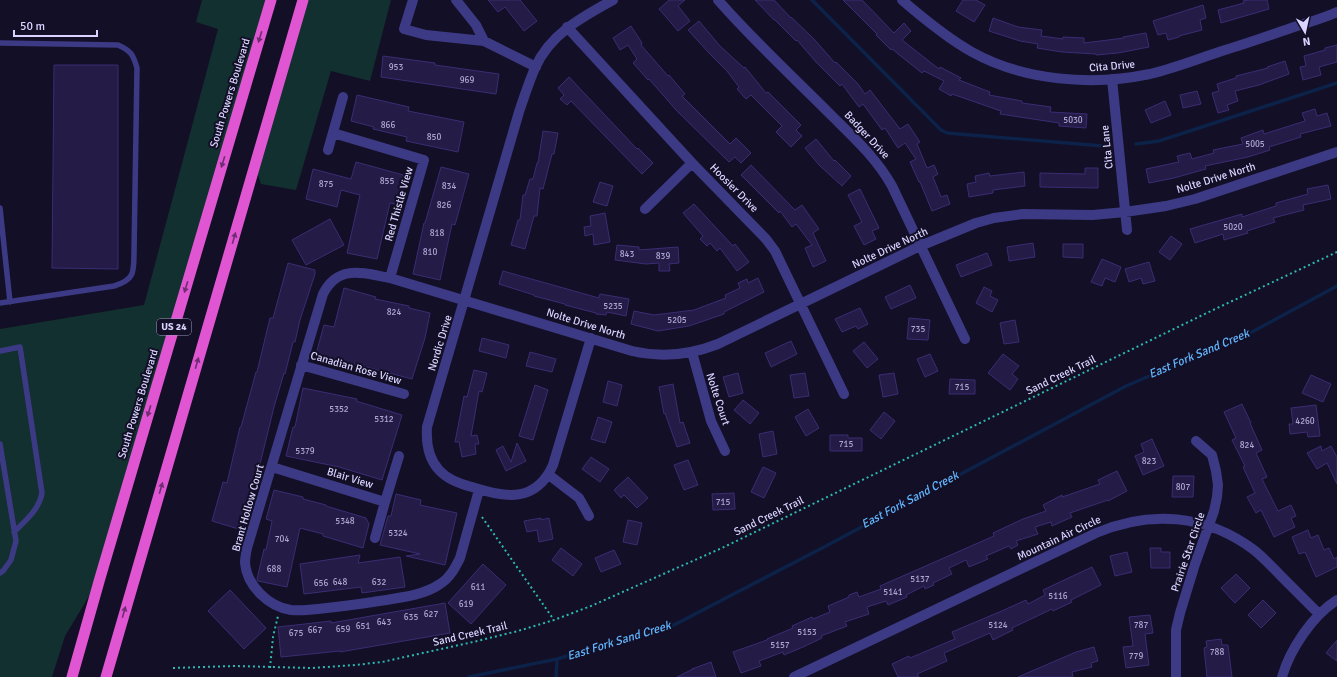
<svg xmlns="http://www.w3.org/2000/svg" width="1337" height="677" font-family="Signika,sans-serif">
  <rect width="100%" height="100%" fill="#130f26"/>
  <path fill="#12302f" d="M202 0H266L100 578 65 636 52 677H0V329L144 305 218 29 196 22Z
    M302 0H391L370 81 331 71 296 190 261 184 255 166Z"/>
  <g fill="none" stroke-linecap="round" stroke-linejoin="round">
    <path stroke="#0c2248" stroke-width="3.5" d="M812 0 941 130 947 133 1103 146
      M1136 144 1159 141 1337 83
      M469 677 557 659 674 625 826 546 1126 386 1250 333 1337 286
      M556 677 557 659"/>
  </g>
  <path fill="#241b47" stroke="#3b2d73" d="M488 0H520L537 21 524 31 505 7 498 12Z
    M669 0H685L678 6 690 21 678 31 659 9Z
    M755 0H774L791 18V17L814 39 835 63 836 62 858 84 865 94 870 90 900 129 908 124 920 142 917 144 927 168 934 165 938 174 933 177 941 197 947 195 950 204 932 211 920 182H919L910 162 916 159 905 143 898 148 885 128 882 130 863 104 859 107 842 84 840 86 816 62 797 40 796 41 775 20H774Z
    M843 0H862L894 33 904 23 911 31 902 40 939 69 940 67 961 78 959 80 990 92 989 95 1022 101V103L1051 107 1050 112 1087 114 1086 128 1059 126V123L1000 114 1001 111 952 94 951 96 939 89 944 81 924 71 922 73 892 49 891 50 876 35 877 34Z
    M963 0H976L985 5 974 22 956 11Z
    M1248 0H1267L1269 9 1221 23 1218 10 1244 3 1243 1Z
    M1203 5 1206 18 1200 20 1202 30 1179 36V37L1168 40 1166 33 1158 35 1153 21Z
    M993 18 1018 27 1042 30 1041 36 1063 39V37L1084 38V43L1124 38 1123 37 1146 33 1149 47 1118 53 1096 55V54L1062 52 1037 48 1038 44 1020 41 989 31Z
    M699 21 720 46 744 68 745 67 766 93 768 92 801 125 796 130 802 136 791 147 776 132 782 126 751 95 746 99 737 89 739 87 727 71 709 53 688 30Z
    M631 26 642 43 641 45 668 76 669 75 685 94 682 96 730 144 736 138 751 153 741 163 735 157 729 162 676 110 649 79 648 80 633 63 637 59 628 45 620 50 613 38Z
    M1337 45V62L1319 67 1321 75 1303 80 1300 67 1306 66 1304 56 1325 50V48Z
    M383 56 435 63V65L499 74 496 94 381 77Z
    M1285 61 1289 74 1259 85 1235 91 1238 101 1227 105 1229 110 1218 113 1212 93 1219 91 1217 84 1236 78V76L1268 68 1267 67Z
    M54 65H118V269L52 268Z
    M569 77 637 149 638 148 653 163 642 174 571 101 567 105 560 99 564 95 558 88Z
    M1197 91 1201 104 1183 108 1180 95Z
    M357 95 409 107 408 111 464 122 458 152 406 141 407 137 373 129 374 127 351 121Z
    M1165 101 1171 115 1151 123 1145 110Z
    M1315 109 1317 116 1327 113 1331 126 1300 134 1301 137 1269 147 1270 150 1248 157 1205 166 1206 169 1174 178 1149 183 1146 169 1179 162 1177 156 1190 153 1192 159 1214 153 1213 150 1243 144 1241 138 1263 130 1264 134 1305 121 1302 113Z
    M543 131 558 133 554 154H552L543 189 540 188 537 216H534L525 249 511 245 518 220H520L523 195H525L530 179H533L537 163H538Z
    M816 139 834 161 835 160 851 176 842 186 819 165 805 148Z
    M356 162 407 176 399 205 390 203 377 259 347 253 360 195 341 190 337 207 306 199 313 169 351 179Z
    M751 165 795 210 802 205 819 229 813 233 826 261 813 267 805 248 812 245 796 224 792 227 780 211 779 213 741 175Z
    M441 167 469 174 455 225 452 224 440 280 413 274 424 223H425Z
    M1085 168H1098V188L1040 187V173L1085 174Z
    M1024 172 1025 186 993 190V193L969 197 967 184 976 182 975 176 989 173 990 176Z
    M600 182 613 186 607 206 593 202Z
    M1328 185 1331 199 1303 205 1304 210 1273 218 1275 222 1247 231 1248 233 1224 240 1223 234 1195 243 1190 229 1242 214V217L1276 206V203L1308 194 1307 189Z
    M860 189 879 228 872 231 876 239 864 245 854 226 862 222 848 195Z
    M694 204 733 246 735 244 749 262 737 271 720 248 717 251 710 243 707 246 700 239 703 236 683 213Z
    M605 213 610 242 594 245 593 234 585 236 584 227 591 226 590 216Z
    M330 219 344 245 306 265 292 240Z
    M1171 236 1182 244 1170 260 1159 252Z
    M1033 243 1035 257 1009 261 1007 247Z
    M1063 244H1083V258L1063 257Z
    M617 245 639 247V250L678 247 679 263 669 264 670 271H659V263L646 264 615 260Z
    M987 253 992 265 961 277 956 265Z
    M1102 259 1121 267 1115 282 1105 278 1102 286 1091 282Z
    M1149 262 1155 281 1143 284 1141 278 1129 282 1125 269Z
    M288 263 315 270V274L300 320 295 342H293L285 374 284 373 274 407 260 464H258L252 490H253L242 530 212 521 223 482 227 483 240 427H241L256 372H257L270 318H273Z
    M503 271 599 298 600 294 629 299 626 316 607 312 606 315 596 314V313L565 305V304L534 296V295L499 284Z
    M758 278 764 292 724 312V314L689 326 658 331 631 324 634 311 654 315 694 310 726 298 725 295 740 288 738 283 747 279 748 283Z
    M910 285 916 298 891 309 885 297Z
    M984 287 992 291 990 296 998 300 992 312 976 303Z
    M344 288 376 297 375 299 409 306V308L430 313 425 338 412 379 316 354 324 325 334 327Z
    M860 308 868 324 858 329 856 326 842 332 835 319Z
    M909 318 930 320 928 340 907 339Z
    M1015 320 1019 342 1004 344 1000 323Z
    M482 338 509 345 506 358 479 351Z
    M791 341 797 354 771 367 765 353Z
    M864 342 878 359 867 368 853 351Z
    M530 352 556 359 552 372 526 366Z
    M930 354 938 371 925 377 917 359Z
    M1003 354 1019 366 1012 374 1018 379 1010 390 988 373Z
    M474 370 487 373 482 392 479 391 471 436 477 435 479 444H475L476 454 462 457 459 442H455L464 396 467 397Z
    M738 373 743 393 729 397 723 377Z
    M805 373 809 396 794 398 790 375Z
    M894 373 898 394 883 397 879 375Z
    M1311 375 1331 384 1323 402 1302 393Z
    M950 379 975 380V394H949Z
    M608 381 622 385 617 406 603 402Z
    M673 384 680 423 683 422 690 443 677 447 665 413 664 414 659 387Z
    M535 385 548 390 533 440 519 436Z
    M303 388 357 399 356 401 402 415 382 480 339 467 286 456 293 427H295Z
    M743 400 759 413 750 424 734 410Z
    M1242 404 1251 423H1250L1262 450 1256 453 1267 477 1262 479 1278 511 1291 505 1296 516 1291 518 1295 527 1274 537 1261 510 1256 513 1247 497 1255 493 1243 467 1245 466 1232 440 1236 438 1224 412Z
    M1316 405 1320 436 1308 437 1307 432 1290 434 1289 424H1293L1291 408Z
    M808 409 819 428 806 436 795 417Z
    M884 412 895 421 881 439 870 430Z
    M598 417 612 422 605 443 591 439Z
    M773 431 777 454 763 457 759 434Z
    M830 435H848V438H862V451H830Z
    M1152 439 1164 466 1143 475 1135 456 1144 452 1141 444Z
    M517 443 526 461 506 471 496 450 503 446 511 462Z
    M1321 446 1322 451 1331 446 1337 457V484L1327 463 1317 469 1307 453Z
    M591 457 609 469 600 482 582 469Z
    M688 460 698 485 684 490 674 465Z
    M763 467 776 473 764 498 751 492Z
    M1117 471 1127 491 1108 501V500L1070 513 1072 517 1052 526 1051 522 1035 527 1038 534 1016 541 1018 545 1011 549 1009 546 986 556 988 559 969 567 966 560 949 568 952 574 933 583 934 585 925 589 924 586 906 595 907 597 888 605 886 601 867 607 869 614 845 622 847 626 821 636 822 638 803 647 784 655 783 652 759 661 761 666 741 673 733 652 767 640V639L793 628 792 626 812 617 813 619 830 612 828 606 849 597V595L857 592 859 597 881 589 880 586 994 536 993 533 1023 519 1046 511 1043 505 1062 495V497L1100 484 1098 480Z
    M1173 476H1194L1193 497H1172Z
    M628 477 648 498 637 508 624 495 621 498 614 490Z
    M274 490 303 497V499L326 505V506L366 518 369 524 363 548 323 536V534L300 528 287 587 258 581 257 579 264 549 266 550 272 521 266 519Z
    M734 493 735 509 713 510 712 494Z
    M396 494 421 500 420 505 457 513 445 565 406 556 420 554 380 545 388 516H391Z
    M541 518V520L549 518 553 539 539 542 537 530 527 532 524 521Z
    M628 520 642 523 637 545 623 542Z
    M1308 530 1311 538 1318 535 1324 550 1329 548 1334 559 1337 557V567L1316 577 1305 552 1299 554 1292 537Z
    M561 548 582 564 573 576 552 560Z
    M1150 548H1161V552H1170V568H1151Z
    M614 550 621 564 601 572 595 558Z
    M1127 552 1132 572 1115 576 1110 556Z
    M360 555 358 563 400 557 405 587 362 593 361 587 304 594 300 564Z
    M483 564 506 585 471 624 448 603Z
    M1092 567 1101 585 1071 600 1072 602 1053 611 1052 609 1012 628 1013 630 993 640 990 633 944 653 947 661 917 674 919 677H898L892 664 909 656 910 658 955 639 952 632 1004 610 1026 600 1028 604 1045 595 1043 590Z
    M1236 574 1250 588 1235 603 1221 588Z
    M230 590 266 628 244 649 208 611Z
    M1263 600 1276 613 1261 628 1248 615Z
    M445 603 450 633 340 652V651L281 657 278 627 331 621V623Z
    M1150 615 1153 633 1145 634 1149 665 1126 668 1123 647 1133 646 1129 617Z
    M1221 639 1222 645H1228L1232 677H1207L1204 648 1207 647 1206 641Z
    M1337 640V661L1326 653Z
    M1094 647 1098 661 1091 663 1092 667 1072 672 1073 677H1018L1076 652Z
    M711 662 716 677H677L693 669H692Z"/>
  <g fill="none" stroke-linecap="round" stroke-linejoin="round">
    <path stroke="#2fb8b0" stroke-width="2" stroke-dasharray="2 3" stroke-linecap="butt" d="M482 517 554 620
      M173 668 234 666 312 668 355 665 382 662 473 642 518 631 554 620 591 606 722 548 1213 310 1337 252
      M270 668 273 637 278 616"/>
    <path stroke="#3d3a85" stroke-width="5.5" d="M0 43 118 45C131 51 133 54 137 68L134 253C134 273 134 280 114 286L0 303
      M0 208 10 302
      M0 351 20 347 42 493C39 510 25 521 14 532
      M0 444 16 541 11 560 3 571 0 573"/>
    <path stroke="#3d3a85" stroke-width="10" d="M413 0 404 29 426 35 484 41 536 67
      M456 0 476 25 484 41
      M718 0C752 39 791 75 828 112 851 135 876 157 892 186L965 339
      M902 0C924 19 947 38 972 52 1024 81 1092 86 1150 74 1175 68 1200 58 1225 50 1249 43 1273 34 1297 26 1310 22 1324 18 1337 12
      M567 27 692 163 766 239 775 251 844 394
      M1112 79 1127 230
      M333 133 424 160 390 278
      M328 150 343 97
      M645 209 692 163
      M591 338 553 465C536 503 505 498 472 487 460 484 447 479 439 470 428 458 426 442 427 427L519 112C524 97 529 82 535 68 550 34 582 17 613 0
      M692 352 711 421 725 451
      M301 365 404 394
      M272 467 385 502 375 538
      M549 475 579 498 589 516
      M479 490 460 558C455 568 450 578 440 584 421 597 395 598 373 602 354 605 337 607 318 609 309 610 300 611 291 610 269 607 247 586 245 563 245 558 246 553 247 548L323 294C338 264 363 273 390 278L632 351C662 358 690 355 718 344L920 246 976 223 994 218 1023 214 1093 215 1125 212 1166 206 1195 199 1337 152
      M385 502 399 456
      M794 677 1096 533C1150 510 1206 514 1254 550 1263 557 1272 567 1280 575 1293 588 1306 601 1319 614
      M1176 677V630L1180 613 1195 564 1214 511 1217 497 1218 485 1216 471 1212 455 1196 441
      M1282 677C1290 649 1313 615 1337 600"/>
    <path stroke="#e055d1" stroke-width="11" d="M72 677 100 578 271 0
      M106 677 303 0"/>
  </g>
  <defs><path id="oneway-solid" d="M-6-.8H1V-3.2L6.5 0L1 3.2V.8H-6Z"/></defs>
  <g fill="#6f2e73">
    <use href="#oneway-solid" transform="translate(260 37) rotate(107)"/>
    <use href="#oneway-solid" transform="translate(223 162) rotate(107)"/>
    <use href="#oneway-solid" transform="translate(234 238) rotate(-74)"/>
    <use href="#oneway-solid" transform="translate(186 287) rotate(107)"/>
    <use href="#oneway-solid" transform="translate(197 363) rotate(-74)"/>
    <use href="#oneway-solid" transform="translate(149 411) rotate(107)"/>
    <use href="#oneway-solid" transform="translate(161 488) rotate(-74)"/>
    <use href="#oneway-solid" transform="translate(124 612) rotate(-74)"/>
  </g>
  <g text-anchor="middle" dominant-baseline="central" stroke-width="4" stroke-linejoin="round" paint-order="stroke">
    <g font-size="9" fill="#aca6d1">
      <text x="396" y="67">953</text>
      <text x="467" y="80">969</text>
      <text x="1073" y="120">5030</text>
      <text x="388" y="125">866</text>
      <text x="434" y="137">850</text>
      <text x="1255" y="144">5005</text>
      <text x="387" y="181">855</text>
      <text x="326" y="184">875</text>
      <text x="449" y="186">834</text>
      <text x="444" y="205">826</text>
      <text x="1233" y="227">5020</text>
      <text x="437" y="233">818</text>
      <text x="430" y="252">810</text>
      <text x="627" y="254">843</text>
      <text x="663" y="256">839</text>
      <text x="613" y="306">5235</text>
      <text x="394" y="312">824</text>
      <text x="677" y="320">5205</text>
      <text x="918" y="329">735</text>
      <text x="962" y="387">715</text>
      <text x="339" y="409">5352</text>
      <text x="384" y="419">5312</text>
      <text x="1305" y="421">4260</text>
      <text x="846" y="444">715</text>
      <text x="1247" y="445">824</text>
      <text x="305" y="451">5379</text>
      <text x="1149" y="461">823</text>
      <text x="1183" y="487">807</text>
      <text x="723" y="502">715</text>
      <text x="345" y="521">5348</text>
      <text x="398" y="533">5324</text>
      <text x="282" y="539">704</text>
      <text x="274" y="569">688</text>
      <text x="920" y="579">5137</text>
      <text x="340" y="582">648</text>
      <text x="379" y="582">632</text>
      <text x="321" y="583">656</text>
      <text x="478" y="587">611</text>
      <text x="893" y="592">5141</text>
      <text x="1058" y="596">5116</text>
      <text x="466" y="604">619</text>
      <text x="431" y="614">627</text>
      <text x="411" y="617">635</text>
      <text x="384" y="622">643</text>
      <text x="998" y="625">5124</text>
      <text x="1141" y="625">787</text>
      <text x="363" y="626">651</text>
      <text x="343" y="629">659</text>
      <text x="315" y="630">667</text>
      <text x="807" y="632">5153</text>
      <text x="296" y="633">675</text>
      <text x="780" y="645">5157</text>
      <text x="1217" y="652">788</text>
      <text x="1136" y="656">779</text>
    </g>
    <rect fill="#130f26" stroke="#9e99be" stroke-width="1" x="157" y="319" width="34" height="16" rx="3"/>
    <g font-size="10" font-weight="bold" fill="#d9d4ff">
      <text x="174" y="327">US 24</text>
    </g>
    <g font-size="11" fill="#d9d4ff" stroke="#130f26">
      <text transform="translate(1112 66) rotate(-5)">Cita Drive</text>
      <text transform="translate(230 93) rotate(-73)">South Powers Boulevard</text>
      <text transform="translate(867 135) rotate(47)">Badger Drive</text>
      <text transform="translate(1107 147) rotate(-96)">Cita Lane</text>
      <text transform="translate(1216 178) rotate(-17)">Nolte Drive North</text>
      <text transform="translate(734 188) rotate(45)">Hoosier Drive</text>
      <text transform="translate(399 204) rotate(-74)">Red Thistle View</text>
      <text transform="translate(890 248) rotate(-25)">Nolte Drive North</text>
      <text transform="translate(586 324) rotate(17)">Nolte Drive North</text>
      <text transform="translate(440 343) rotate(-73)">Nordic Drive</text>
      <text transform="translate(356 368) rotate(16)">Canadian Rose View</text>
      <text transform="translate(1061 375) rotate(-26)">Sand Creek Trail</text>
      <text transform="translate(718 399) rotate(72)">Nolte Court</text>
      <text transform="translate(138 404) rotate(-73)">South Powers Boulevard</text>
      <text transform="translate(350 478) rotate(17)">Blair View</text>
      <text transform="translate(248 508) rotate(-74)">Brant Hollow Court</text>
      <text transform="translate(769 516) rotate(-26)">Sand Creek Trail</text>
      <text transform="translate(1059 538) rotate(-25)">Mountain Air Circle</text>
      <text transform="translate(1188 552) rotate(-71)">Prairie Star Circle</text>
      <text transform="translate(470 634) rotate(-13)">Sand Creek Trail</text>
    </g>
    <g font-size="12" font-style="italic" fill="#62b6ff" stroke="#130f26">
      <text transform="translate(1199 354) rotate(-23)">East Fork Sand Creek</text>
      <text transform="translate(910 500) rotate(-28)">East Fork Sand Creek</text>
      <text transform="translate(619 641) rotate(-17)">East Fork Sand Creek</text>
    </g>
  </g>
  <g transform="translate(1305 32) rotate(171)" stroke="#130f26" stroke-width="3" paint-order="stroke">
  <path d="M0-3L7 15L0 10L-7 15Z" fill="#d9d4ff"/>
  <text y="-6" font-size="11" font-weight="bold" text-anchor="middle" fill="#d9d4ff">N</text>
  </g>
  <path d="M14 30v6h83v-6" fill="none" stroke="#d9d4ff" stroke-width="2"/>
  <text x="20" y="30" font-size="12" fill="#d9d4ff" stroke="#130f26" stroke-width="3" paint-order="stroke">50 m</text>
</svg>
